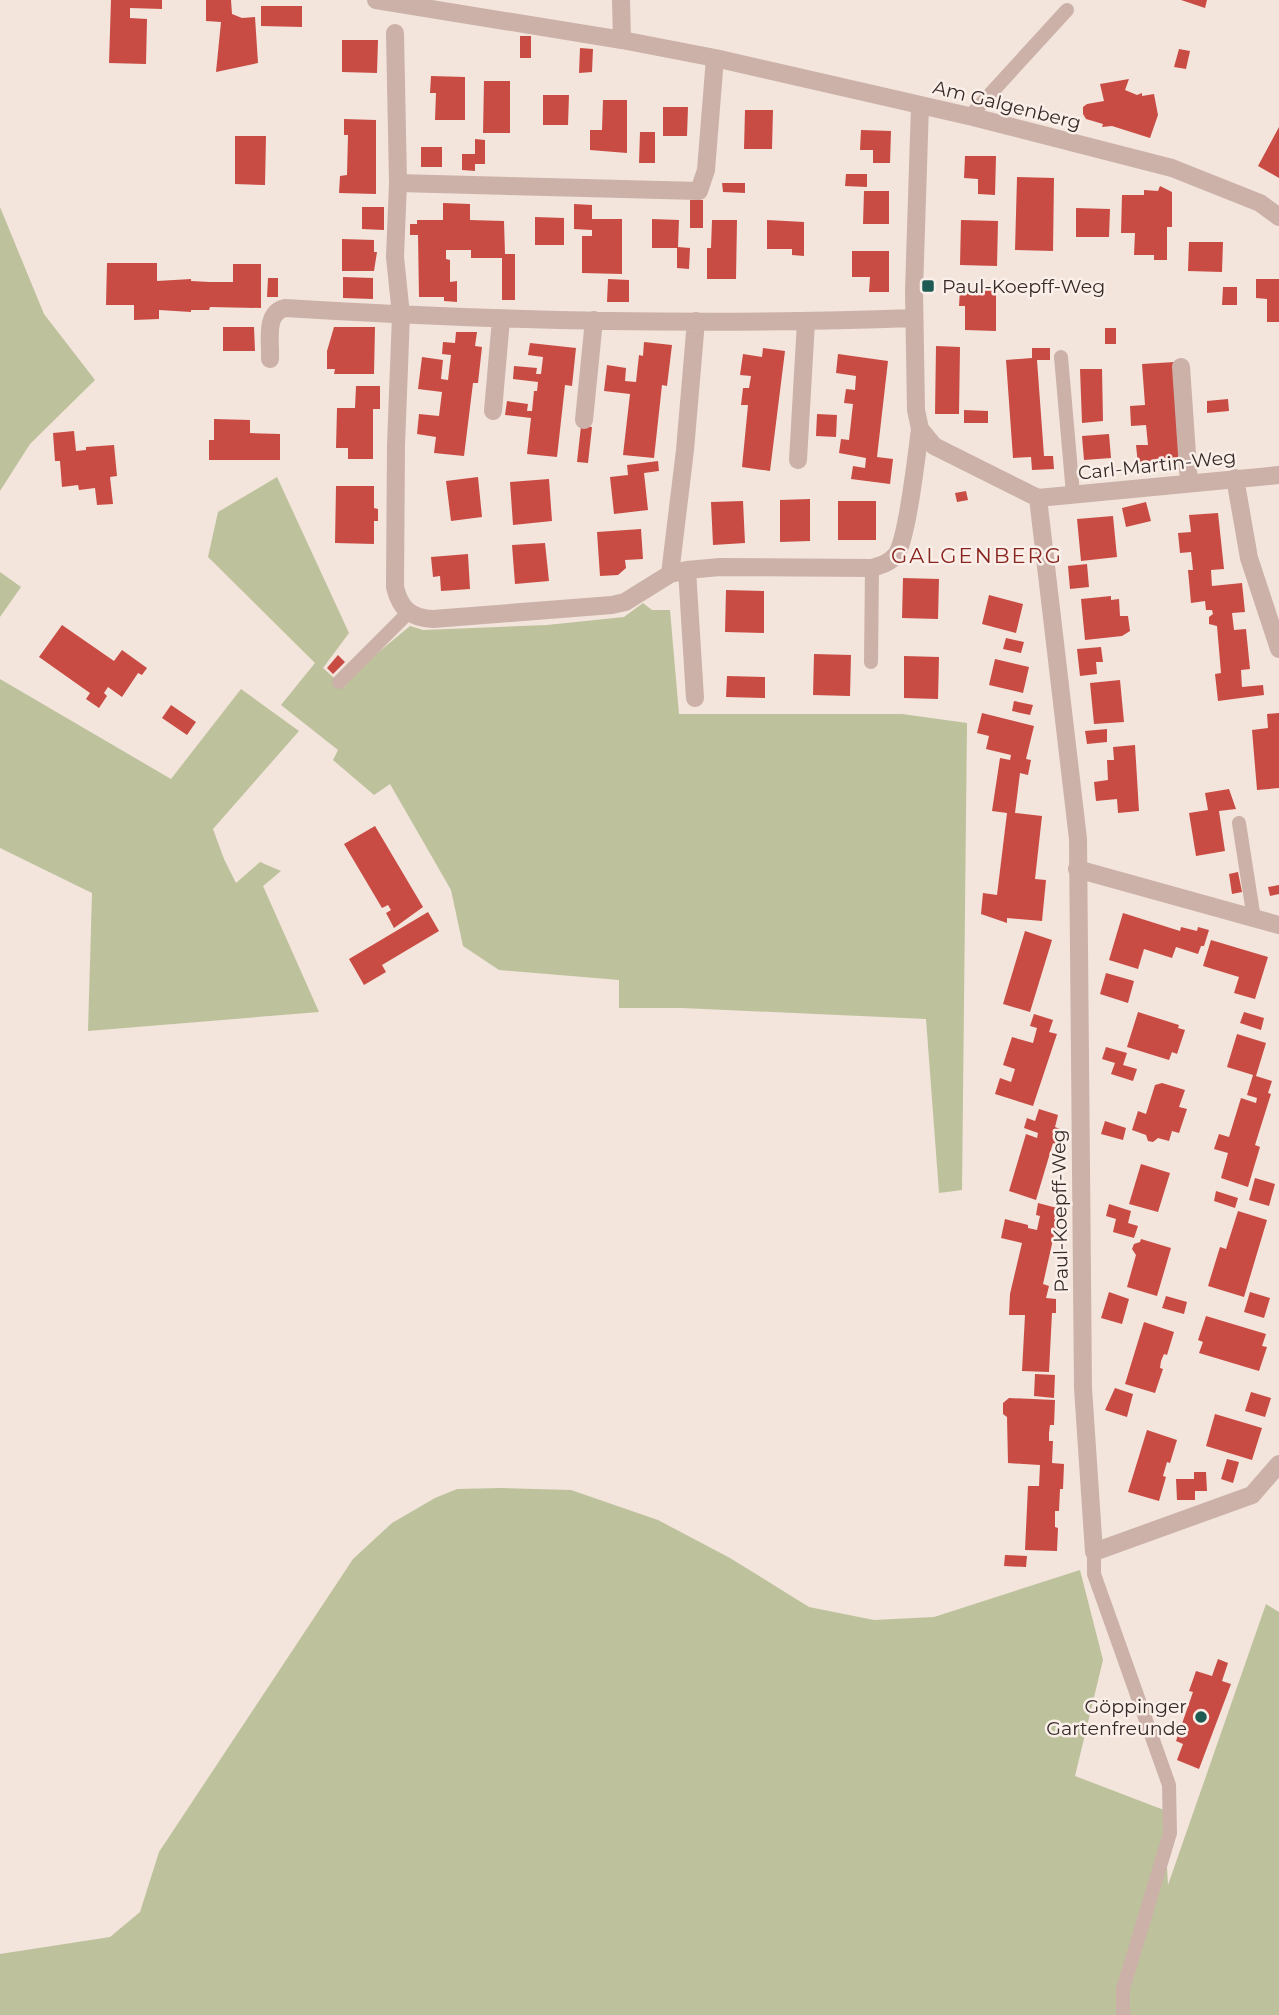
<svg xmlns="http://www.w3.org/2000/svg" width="1279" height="2015" font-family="Montserrat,sans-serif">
  <rect width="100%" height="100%" fill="#f3e4dc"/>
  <path fill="#bdc29c" d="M0 207 44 314 95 380 30 444 0 491Z
    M277 477 349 633 323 668 344 687 357 670 410 626 423 630 547 625 624 617 643 603 652 610H670L679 714H902L967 723 962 1190 939 1193 926 1019 682 1008H619V980L499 970 463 946 451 890 390 784 374 795 333 760 338 750 281 705 315 663 208 557 218 512Z
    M0 572 21 587 0 617Z
    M0 679 171 779 241 689 299 731 213 829 224 859 236 883 260 862 281 871 263 886 319 1012 88 1031 92 893 0 848Z
    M501 1488 571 1490 658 1520 730 1558 809 1607 874 1620 934 1617 1080 1570 1103 1660 1075 1776 1164 1810 1168 1885 1266 1604 1279 1612V2015H0V1954L110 1937 140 1912 159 1852 353 1559 392 1523 435 1498 457 1489Z"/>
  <path fill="#c94c44" d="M111 0H162V9L130 8V18L147 19 146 64 109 63Z
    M206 0H231L232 14 242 18 255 17 258 63 216 72 221 22 206 21Z
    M1181 0H1207L1205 8Z
    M261 6H302V27L261 26Z
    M520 36H531V58H520Z
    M342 40H378L377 73 342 72Z
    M580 48 593 49 592 72 579 73Z
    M1179 49 1190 51 1186 69 1174 67Z
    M431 76 465 77V120H435L436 93H430Z
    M1129 79 1125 90 1137 95 1142 93V96L1154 94 1158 115 1150 138 1112 126 1102 127 1103 124 1086 119 1083 114V107L1087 104 1104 101 1100 84Z
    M484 81H510V133H483Z
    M543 95H569L568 125H543Z
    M603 100H627V153L590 150V130H602Z
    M663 107H688L687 136H663Z
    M745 110H773L772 149H744Z
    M344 119 376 120V194L339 193 340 176 347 175 348 135H344Z
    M1279 127V178L1258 166Z
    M861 130 891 131 890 163H873V150H860Z
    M640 132H655V163H639Z
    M235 136H266L265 185 235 184Z
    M475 139 485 140V164H475V171L462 170V154H475Z
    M421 147H442V167H421Z
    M965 156H996L995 195 978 194V179L964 178Z
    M846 174H867V187L845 186Z
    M1017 177 1054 178 1053 251 1015 250Z
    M722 183H745V193L723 192Z
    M1160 186 1172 192V227H1167V260H1154V255H1134L1135 233H1121L1122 195H1144V190L1158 191Z
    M864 191H889V224H863Z
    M690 200H703V228H690Z
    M443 203 470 204V220L504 221 505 254H515V300H502V258H471V250H446V259L450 260V282L457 281V302L444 301V297H419L418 235H410V224H417V220H443Z
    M574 204 592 205V219H622V274L582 273V236H592V230L574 229Z
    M362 207H384V230L362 229Z
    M1076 208 1110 209 1109 237H1076Z
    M535 217 564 218V245H535Z
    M652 219 679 220 678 247 690 248 689 269 677 268V248H652Z
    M712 220H737L736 279H707V248H711Z
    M767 220 804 222V256L792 255V249H767Z
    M961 220 998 221 997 266 960 265Z
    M342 239 374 240V252H377L374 271H342Z
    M1189 242H1223L1222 272 1188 271Z
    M852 251H889V292H869L870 277H852Z
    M107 263H157V281L191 279V281L210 282H233V264H261V308L210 307 209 310H191V312L159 310V319L134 320V305H106Z
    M343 277 373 278V299L343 298Z
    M268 278H278V297H267Z
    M608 279 629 280V302H607Z
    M1256 279H1279V322H1267V299L1256 298Z
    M1223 287H1237V305H1222Z
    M960 289 996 290V331L965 330V306H959Z
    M223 327H254L255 351H223Z
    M334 327H375L374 374H334L335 369H327V351Z
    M1105 328H1116V344H1105Z
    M456 332H477L475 346 482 347 478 383H473L464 456 434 453 436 437 417 434 419 414 439 416 442 392 418 389 422 357 443 360 441 379 448 380 451 355 442 354 443 342 455 343Z
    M644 342 672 345 667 386 662 385 654 458 623 455 630 394 604 391 607 365 626 368 625 381 636 382 639 355 643 356Z
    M530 343 576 348 572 386 565 385 557 457 527 454 531 418 505 415 507 401 528 404 527 411H532L534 391H537L538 382 513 379 514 366 537 368 536 374H541L543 357 528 355Z
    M936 346 960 347 959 414H935Z
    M763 348 785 351 770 471 742 467 748 405H741L743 388H749L751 376 740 375 743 354 762 357Z
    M1032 348H1050V360H1037L1044 456H1053L1054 469 1032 470 1031 457 1013 458 1006 360 1032 358Z
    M838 354 888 361 877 457 893 459 890 484 851 479 853 466 865 468 866 458 839 453 841 439 849 440 853 404 844 403 846 389 855 390 856 376 836 373Z
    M1175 362 1181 462 1138 465 1136 445H1148L1146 425 1131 426 1130 406 1145 405 1142 364Z
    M1080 369H1102L1103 421 1082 423Z
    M356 386H380V409H373V459H348V448H336L337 408H355Z
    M1228 399 1229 411 1207 413V401Z
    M964 410 988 411V423H964Z
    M817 414 837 415 836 437 816 436Z
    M214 419 250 420V433L280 434V460H209V440H214Z
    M581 426 592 427 588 463 577 462Z
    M74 431 76 451 86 450V447L114 445 117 476 110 477 113 504 97 505 95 488 79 490 78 485 62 487 60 461H55L53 433Z
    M1109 434 1111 458 1084 460 1082 436Z
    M658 461 659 471 644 473 648 510 614 514 610 477 628 475 627 465Z
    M478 477 482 517 451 521 446 481Z
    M549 479 552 521 513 525 510 482Z
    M336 486H374V508L378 509V521H374V544L335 543Z
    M966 491 968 500 957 502 955 493Z
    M810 499V541L780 542V500Z
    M743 501 745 543 713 545 711 502Z
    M838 501H876V540H838Z
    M1146 502 1151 521 1126 527 1122 508Z
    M1218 513 1224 569 1211 570 1212 586 1242 583 1245 612 1232 613 1234 630 1246 629 1250 669 1241 670 1242 687 1263 685 1264 695 1218 701 1215 674 1221 673 1217 626 1209 624V617L1213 614 1212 610H1206L1205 601 1191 603 1188 570H1193L1191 552 1180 553 1178 533 1191 532 1189 515Z
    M1113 516 1117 557 1081 561 1077 519Z
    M641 529 643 559 625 560 626 568 618 575 600 576 597 532Z
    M545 543 549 581 515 584 512 545Z
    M468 554 470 589 441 591 440 576 433 577 431 557Z
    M1087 564 1089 587 1070 589 1068 566Z
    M903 578 939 579 938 619 902 618Z
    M726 590 764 591V633L725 632Z
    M989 595 1023 604 1016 633 982 624Z
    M1111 596V600L1119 599 1120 616H1128L1130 631 1122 636 1085 640 1081 599Z
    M62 625 114 661 122 650 147 668 142 675 138 673 122 697 108 687 104 693 107 696 99 708 86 699 90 693 39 657Z
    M1006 638 1024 642 1021 653 1003 649Z
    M1101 647 1103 662H1096L1097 674 1080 676 1077 649Z
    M814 654 851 655 850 696 813 695Z
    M338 655 345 662 333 674 327 668Z
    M904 656 939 657 938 699 904 698Z
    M995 659 1029 667 1023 693 989 685Z
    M727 676 765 677V698L726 697Z
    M1120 680 1124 722 1094 724 1090 683Z
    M1014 701 1033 705 1030 715 1012 711Z
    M171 705 196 722 187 735 162 718Z
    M982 713 1034 726 1026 759 1031 760 1028 775 1020 773 1015 813 1042 816 1035 879 1046 880 1042 921 1007 918V923L981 914 983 893 997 895 1007 813 992 811 1000 758 1010 760 1011 755 986 749 989 736 977 733Z
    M1279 713V788L1257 790 1252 730 1268 728 1267 714Z
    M1107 729V742L1087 744 1085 731Z
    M1135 745 1139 811 1118 813 1117 799 1096 801 1094 782 1108 780 1107 760H1114L1113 747Z
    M1229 789 1236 809 1219 811 1225 851 1196 856 1189 813 1208 810 1205 793Z
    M375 826 423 907 394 928 386 913 391 910 388 905 382 908 344 844Z
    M1238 872 1242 892 1232 894 1229 874Z
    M1279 885V894L1270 896 1268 887Z
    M428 912 439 931 382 965 386 972 364 985 349 959Z
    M1123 913 1180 931 1181 927 1197 931 1198 927 1209 930 1204 946H1201L1198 954 1176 947 1172 958 1144 949 1138 969 1109 960Z
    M1025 931 1052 940 1030 1012 1003 1004Z
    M1211 940 1268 957 1255 999 1234 993 1239 977 1203 966Z
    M1106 973 1134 981 1128 1003 1100 994Z
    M1138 1012 1179 1025 1178 1028 1185 1030 1177 1054 1172 1052 1169 1060 1127 1047Z
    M1244 1012 1264 1018 1261 1030 1240 1023Z
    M1034 1014 1053 1020 1049 1032 1057 1034 1033 1106 995 1094 1000 1078 1011 1082 1015 1069 1003 1065 1012 1037 1033 1043 1037 1028 1030 1026Z
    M1237 1034 1266 1043 1256 1076 1272 1081 1268 1093 1271 1094 1255 1145 1260 1147 1248 1187 1221 1178 1228 1153 1214 1149 1219 1134 1229 1137 1241 1098 1256 1103 1257 1098 1247 1095 1253 1075 1227 1067Z
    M1106 1047 1127 1053 1123 1065 1137 1069 1133 1081 1111 1074 1115 1063 1102 1059Z
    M1162 1083 1185 1090 1179 1107 1187 1109 1179 1133 1172 1131 1169 1141 1158 1138 1153 1142 1148 1141 1146 1135 1132 1130 1138 1111 1146 1114 1155 1085Z
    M1039 1109 1058 1115 1055 1127 1060 1129 1055 1144 1053 1143 1036 1200 1009 1191 1026 1134 1037 1138 1038 1133 1024 1128 1027 1118 1035 1121Z
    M1105 1121 1126 1128 1123 1140 1101 1134Z
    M1141 1164 1170 1173 1158 1212 1129 1204Z
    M1255 1178 1275 1184 1269 1206 1249 1200Z
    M1216 1191 1238 1198 1235 1208 1214 1201Z
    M1038 1203 1057 1208 1054 1219 1061 1221 1057 1236 1054 1235 1043 1284 1049 1286 1046 1298 1056 1299V1313H1052L1049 1372 1022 1371 1025 1315H1009L1010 1294 1022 1243 1001 1238 1005 1219 1028 1225V1228L1037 1230 1040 1216 1036 1215Z
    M1109 1204 1131 1211 1128 1223 1138 1226 1134 1238 1113 1232 1116 1219 1106 1216Z
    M1238 1211 1267 1220 1244 1297 1208 1286 1220 1247 1226 1249Z
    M1141 1239 1171 1248 1157 1296 1127 1287 1136 1255 1132 1249 1134 1244 1140 1242Z
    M1109 1292 1129 1299 1122 1324 1101 1318Z
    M1250 1292 1270 1298 1264 1318 1244 1312Z
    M1166 1296 1187 1302 1184 1314 1162 1308Z
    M1206 1316 1266 1334 1262 1346 1267 1347 1259 1371 1199 1353 1203 1342 1198 1340Z
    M1144 1322 1174 1332 1167 1355 1164 1354 1161 1361 1160 1368 1163 1369 1155 1393 1125 1384Z
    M1035 1374 1055 1375 1054 1398 1034 1396Z
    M1115 1388 1133 1394 1127 1417 1105 1410Z
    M1251 1392 1271 1398 1265 1417 1245 1411Z
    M1009 1398 1055 1400 1054 1425H1050L1049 1433V1441H1053L1052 1463 1064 1464 1063 1489H1060L1059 1511H1055V1527L1058 1528 1057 1551 1025 1550 1028 1486H1039L1040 1465 1008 1463 1007 1417 1003 1414V1403Z
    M1215 1414 1262 1428 1252 1460 1206 1446Z
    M1147 1430 1177 1440 1170 1463 1167 1462 1163 1476 1166 1477 1159 1501 1128 1492Z
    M1227 1459 1239 1462 1233 1483 1221 1479Z
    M1194 1472H1206L1207 1491H1195V1500H1177L1176 1479H1194Z
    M1005 1555 1027 1556 1026 1567 1004 1566Z
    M1218 1659 1228 1663 1222 1681 1231 1684 1199 1769 1177 1760 1183 1744 1176 1741 1193 1692 1189 1691 1196 1671 1212 1676Z"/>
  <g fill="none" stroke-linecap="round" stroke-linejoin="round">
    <path stroke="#cbb1a8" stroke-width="14" d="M970 116 1067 10
      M1061 357 1073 494
      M871 662 872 568
      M339 682 408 613
      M1239 823 1254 919
      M1094 1552V1574L1169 1785 1170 1833 1123 1989V2015"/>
    <path stroke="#cbb1a8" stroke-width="18" d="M376 0 622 40 715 58 973 117 1172 168 1260 203 1279 217
      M621 0 622 40
      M395 33 398 183 395 257 401 315 396 445 395 587C400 609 411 618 433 619L612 605 625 602 670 574 687 570 720 567 872 568C882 565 889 563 896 555 907 540 917 453 920 429
      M920 105 914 291 916 410 920 429 934 446 1038 498 1078 839 1083 1388 1094 1552 1252 1495 1279 1464
      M398 183 699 191 706 170 715 58
      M270 359C271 342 264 313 285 308 494 321 705 326 914 318
      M1181 367 1189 483
      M493 411 501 319
      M584 420 594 320
      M798 460 806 322
      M1235 478 1249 558 1279 649
      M1038 498 1279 475
      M687 570 695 698
      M670 574 685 450 696 321
      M1077 869 1279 925"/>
  </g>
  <g fill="#1d5b53" stroke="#faefe9" stroke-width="2.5">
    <rect x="921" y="279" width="14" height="14" rx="3.5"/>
    <circle cx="1201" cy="1717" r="7"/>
  </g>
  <g text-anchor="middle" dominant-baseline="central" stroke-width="5" stroke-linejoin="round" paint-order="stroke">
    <g font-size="19" fill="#382a28" stroke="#faefe9">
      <text transform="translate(1007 105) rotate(14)">Am Galgenberg</text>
      <text transform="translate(1157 465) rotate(-6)">Carl-Martin-Weg</text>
      <text transform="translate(1060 1211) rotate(-91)">Paul-Koepff-Weg</text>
    </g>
    <g font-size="19" fill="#382a28" stroke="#faefe9" text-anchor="start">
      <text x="942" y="286">Paul-Koepff-Weg</text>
      <text x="1187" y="1706" text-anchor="end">Göppinger<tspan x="1187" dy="22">Gartenfreunde</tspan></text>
    </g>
    <g font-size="21" letter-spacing="2" fill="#89251f" stroke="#faefe9">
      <text x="977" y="555">GALGENBERG</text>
    </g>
  </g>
</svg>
